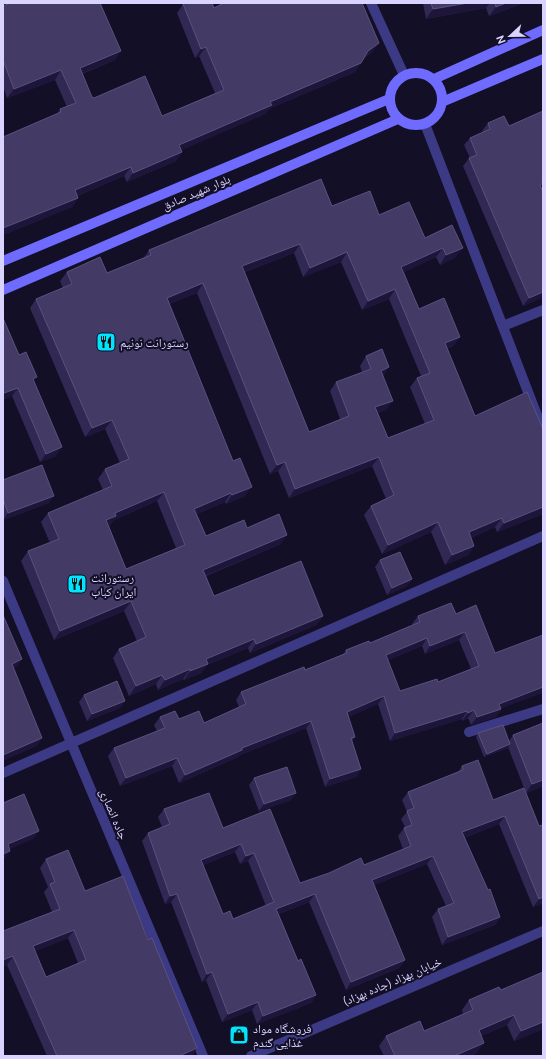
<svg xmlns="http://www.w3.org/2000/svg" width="546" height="1059" font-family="Ubuntu,'Noto Naskh Arabic',sans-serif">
  <rect width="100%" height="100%" fill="#130f26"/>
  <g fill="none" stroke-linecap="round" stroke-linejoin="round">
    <path stroke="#3d3a85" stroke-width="10" d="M371 3 404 75
      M425 124 543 431
      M503 326 543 310
      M3 581 203 1056
      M469 732 543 709
      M3 773 543 536"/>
    <path stroke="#3d3a85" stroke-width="10" d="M251 1056 543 931"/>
    <path stroke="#6f6bff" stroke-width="10" d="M390 99a26 26 0 1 1 52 0a26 26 0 1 1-52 0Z
      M434 79 543 30
      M442 102 543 59
      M3 261 389 99
      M3 290 398 119"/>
  </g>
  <path fill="#312854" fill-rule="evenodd" d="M423 3H524L489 16 486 8 426 19Z
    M183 4 214 8 379 43 372 52 363 59 355 72 269 109 265 114 181 150 182 152 176 161 127 182 124 176 77 196 78 198 72 207 3 235V137L57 114 60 109 67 107 55 80 7 98 3 86V6L115 60 82 74 92 97 94 98 162 116 215 93 199 56 195 58 177 13Z
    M488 123 509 126 543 189H542L543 192V297L523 306 463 166 469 158H470L464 145 470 138 483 132 482 131Z
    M332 206 379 215 425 238 452 225 456 257 440 265 436 257 404 272 419 309 460 337 453 346 447 349 475 416 543 514 497 532 495 527 471 538 474 546 468 555 445 565 431 532 382 554 364 515 371 506 386 499 372 466 289 498 278 471 270 474 197 293 169 304 245 496 226 504 225 502 197 514 206 536 247 528 281 544 206 576 214 596 323 616 316 625 250 653 248 648 207 665 201 673 184 680 183 679 158 690 156 684 129 696 113 658 119 649 137 641 124 611 54 640 21 561 28 551 50 543 41 522 48 513 103 490 98 479 105 469 120 463 105 429 85 437 30 308 36 299 63 288 60 281 67 272 107 273 143 259 149 250ZM294 253 303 277 341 262 362 310 389 299 421 376 417 378 410 387 425 424 388 438 377 413 386 410 383 376 366 356 360 366 362 372 336 382 330 391 340 419 309 432 245 272ZM157 501 176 548 126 569 109 526 114 520Z
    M3 318 19 355 34 381 56 456 40 462 12 396 3 400Z
    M3 480 49 503 3 520Z
    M380 560 412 579 407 586 387 595 375 567Z
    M451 603 501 709 496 717 471 725 468 718 462 721V719L390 741 378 704 348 717 355 737 352 741 361 769 356 777 325 787 306 728 238 756 236 758 179 783 172 766 120 786 108 756 114 748 157 731 154 725 160 717 204 723 239 707 236 700 241 692 305 670 343 654 346 650 370 643 413 625 412 624 418 616ZM459 640 471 669 438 682 400 691 388 660 422 646 425 654Z
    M84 695 125 701 120 708 87 721 79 702Z
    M478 733 509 741 513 735 543 786 526 793 508 747V748L484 757 476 737Z
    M462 766 493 800 524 788 543 903 533 907 499 824 464 838 500 917 495 925 442 945 432 917 438 909 446 906 427 864 374 885 405 960 399 968 346 990 309 902 279 914 298 961 316 995 311 1003 257 1024 252 1010 222 1022 206 980 202 982 171 902 165 904 142 841 148 833 162 827 158 817 164 809 223 828 300 883 364 865 403 849 398 836 405 827 401 819 407 812 402 800 408 792 458 772ZM235 852 240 864 248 861 266 906 233 919 223 914 203 865Z
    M254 778 296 793 291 800 259 811 249 785Z
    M46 859 85 891 148 940 197 1048 192 1056H47L7 965 3 966V931L52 912 44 892 48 887 40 868ZM68 938 78 963 46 977 35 951Z
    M501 990 543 1029 514 1041 507 1025 481 1036 477 1053 470 1056H384L379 1046 386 1036 424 1031 463 1014 462 1010 469 1000Z"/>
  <path fill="#1d163a" d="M468 3H490L486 8 426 19 433 9Z
    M506 3H524L489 16 496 7Z
    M379 43 372 52 361 60 368 51Z
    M206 47 199 56 195 58 201 49Z
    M121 51 115 60 73 77 80 68Z
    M361 63 355 72 269 109 265 114 173 154 179 145 270 102Z
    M61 70 55 80 7 98 14 89Z
    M182 152 176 161 127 182 133 173Z
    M131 167 124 176 69 199 75 190Z
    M543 183V189L534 193 540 185Z
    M78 198 72 207 3 235V228Z
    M300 244 294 253 236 275 242 266Z
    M443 248 436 257 395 277 401 267Z
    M463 248 456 257 440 265 446 255Z
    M347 252 341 262 303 277 310 268Z
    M203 283 197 293 160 307 167 298Z
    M395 289 389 299 362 310 368 301Z
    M543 292V297L523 306 529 298Z
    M460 337 453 346 439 353 445 343Z
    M389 367 383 377 381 371Z
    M18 388 12 396 3 400V395L4 393Z
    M393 401 386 410 368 417 375 407Z
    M112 420 105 429 85 437 92 428Z
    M62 447 56 456 40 462 46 454Z
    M379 457 372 466 289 498 295 489Z
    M285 462 278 471 270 474 277 465Z
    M252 487 245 496 226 504 232 495Z
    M164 492 157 501 114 520 110 526 100 530 106 520 115 513Z
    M231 493 225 502 188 518 194 509Z
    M54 496 49 503 3 520 8 513Z
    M543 507V514L497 532 504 523Z
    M502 518 495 527 462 542 469 532Z
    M438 522 431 532 382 554 388 545Z
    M287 535 281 544 197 579 203 570Z
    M474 546 468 555 445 565 452 555Z
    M412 579 407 586 387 595 392 588Z
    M131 601 124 611 54 640 60 631Z
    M323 616 316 625 250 653 256 644Z
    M465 632 459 640 425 654 430 646Z
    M427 638 422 646 380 663 386 655Z
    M254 639 248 648 207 665 201 673 184 680 190 671 206 659Z
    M22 659 17 667 6 672 12 664Z
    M190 669 183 679 158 690 165 680Z
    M162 675 156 684 129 696 136 686Z
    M543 687V693L497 710 501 709 496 717 471 725 477 717 499 704Z
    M384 696 378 704 341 720 347 712Z
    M125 701 120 708 87 721 92 714Z
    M474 710 468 718 462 721 468 713Z
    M467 711 462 719 390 741 395 733Z
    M311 721 306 728 238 756 236 758 179 783 185 775 242 748Z
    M42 738 37 746 3 761V755Z
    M510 744 508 748 484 757 487 754Z
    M177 758 172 766 120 786 126 778Z
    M361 769 356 777 325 787 330 779Z
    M543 780V786L526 793 532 784Z
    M296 793 291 800 259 811 264 804Z
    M505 816 499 824 456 841 462 832Z
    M39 831 33 839 3 852 8 844Z
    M241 844 235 852 195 868 201 860Z
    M10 851 4 859 3 860V854Z
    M254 853 248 861 240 864 246 856Z
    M433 856 427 864 366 888 372 880Z
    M177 894 171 902 165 904 170 896Z
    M315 894 309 902 271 917 276 909Z
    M543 897V903L533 907 539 899Z
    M500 917 495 925 442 945 448 937Z
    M74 930 68 938 27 954 33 946Z
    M13 956 7 965 3 966V960Z
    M405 960 399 968 346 990 351 982Z
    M212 972 206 980 202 982 207 974Z
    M316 995 311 1003 257 1024 263 1016Z
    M258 1002 252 1010 222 1022 228 1014Z
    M514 1015 507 1025 471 1040 479 1030Z
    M543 1022V1029L514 1041 521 1031Z
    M484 1043 477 1053 470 1056H454Z
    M197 1048 192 1056H179Z"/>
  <path fill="#433a66" stroke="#5a527e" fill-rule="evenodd" d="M10 3H100L121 51 80 68 92 97 94 98 145 76 162 116 224 90 206 47 201 49 183 4 186 3H212L214 8 224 3H362L379 43 368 51 361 63 270 102 272 105 179 145 182 152 133 173 131 167 75 190 78 198 3 228V137L61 112 60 109 76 103 61 70 14 89 3 60V6Z
    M431 3H468L433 9Z
    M495 3H506L496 7Z
    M543 111V183L540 185 543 192V292L529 298 469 158 477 155 470 138 490 129 488 123 504 116 509 126Z
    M321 179 332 206 370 191 379 215 409 202 425 238 452 225 463 248 446 255 443 248 401 267 419 309 444 298 460 337 445 343 475 416 527 392 543 429V507L504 523 502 518 469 532 474 546 452 555 438 522 388 545 371 506 394 495 379 457 295 489 285 462 277 465 203 283 167 298 233 461 240 458 252 487 232 495 231 493 194 509 206 536 244 520 247 528 279 514 287 535 203 570 214 596 301 561 323 616 256 644 254 639 206 659 208 664 190 671V669L165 680 162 675 136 686 119 649 146 637 131 601 60 631 28 551 59 539 48 513 112 486 105 469 129 459 112 420 92 428 36 299 72 284 67 272 100 257 107 273 151 255 149 250ZM300 244 310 268 347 252 368 301 395 289 430 373 417 378 434 420 388 438 375 407 393 401 381 371 389 367 382 349 366 356 371 369 336 382 349 416 309 432 242 266ZM164 492 185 545 126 569 106 520 116 516 115 513Z
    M3 318 19 355 26 352 37 377 33 379 62 447 46 454 18 388 4 393 3 390Z
    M42 465 54 496 8 513 3 499V480Z
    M400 552 412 579 392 588 380 560Z
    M451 603 456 614 476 605 495 653 543 635V687L499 704 501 709 477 717 474 710 468 713 467 711 395 733 384 696 347 712 355 737 351 738 361 769 330 779 311 721 242 748V750L185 775 177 758 126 778 114 748 165 728 160 717 175 711 179 719 199 711 204 723 246 704 241 692 304 667 305 670 347 653 346 650 369 641 370 643 420 622 418 616ZM465 632 479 666 438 682 437 679 400 691 386 655 427 638 430 646Z
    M3 615 22 659 12 664 42 738 3 755Z
    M117 681 125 701 92 714 84 695Z
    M543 723V780L532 784 513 735Z
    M503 725 510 744 487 754 478 733Z
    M478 760 493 800 524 788 539 826 543 825V897L539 899 505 816 462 832 488 890 490 889 500 917 448 937 438 909 454 903 433 856 372 880 405 960 351 982 315 894 276 909 298 961 301 959 316 995 263 1016 258 1002 228 1014 212 972 207 974 177 894 170 896 148 833 170 824 164 809 209 793 223 828 270 809 300 883 329 873 361 858 364 865 411 846 404 828 412 825 407 811 414 808 408 792 463 770 462 766ZM241 844 246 856 254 853 274 902 233 919 230 911 223 914 201 860Z
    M287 767 296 793 264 804 254 778Z
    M24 794 39 831 8 844 10 851 3 854V819L4 818 3 817V803Z
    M68 850 85 891 123 876 148 940 152 938 197 1048 179 1056H57L13 956 3 960V931L60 909 50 884 55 882 46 859ZM74 930 86 960 46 977 33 946Z
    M543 972V1022L521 1031 514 1015 479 1030 484 1043 454 1056H395L386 1036 420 1021 424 1031 473 1010 469 1000 499 987 501 990Z"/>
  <defs>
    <g id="restaurant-square" transform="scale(1)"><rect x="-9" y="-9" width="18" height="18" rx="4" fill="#00e5ff" stroke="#130f26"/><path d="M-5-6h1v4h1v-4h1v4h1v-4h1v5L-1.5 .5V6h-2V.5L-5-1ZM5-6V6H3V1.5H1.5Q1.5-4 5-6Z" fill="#111"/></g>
    <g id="shop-square" transform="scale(1)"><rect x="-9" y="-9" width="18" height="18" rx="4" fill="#00e5ff" stroke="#130f26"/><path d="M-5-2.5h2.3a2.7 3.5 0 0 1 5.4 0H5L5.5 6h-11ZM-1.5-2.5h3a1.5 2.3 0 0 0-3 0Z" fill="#111"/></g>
  </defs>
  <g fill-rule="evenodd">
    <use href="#restaurant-square" x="106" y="342"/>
    <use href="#restaurant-square" x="77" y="584"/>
    <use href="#shop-square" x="239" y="1035"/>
  </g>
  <g text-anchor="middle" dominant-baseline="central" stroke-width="4" stroke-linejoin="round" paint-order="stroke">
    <g font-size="12" fill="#d9d4ff" stroke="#130f26">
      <text transform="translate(196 192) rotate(-23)">بلوار شهید صادق</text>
      <text transform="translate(114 814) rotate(67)">جاده انصاری</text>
      <text transform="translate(392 981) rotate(-23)">خیابان بهزاد (جاده بهزاد)</text>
    </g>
    <g font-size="12" fill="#d9d4ff" stroke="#130f26" text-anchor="start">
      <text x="120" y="342">رستورانت نونیم</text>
      <text x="91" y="577">رستورانت<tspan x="91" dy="14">ایران کباب</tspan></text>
      <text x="253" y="1028">فروشگاه مواد<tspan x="253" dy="14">غذایی گندم</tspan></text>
    </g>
  </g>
  <rect width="546" height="1059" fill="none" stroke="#d9d4ff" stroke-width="8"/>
  <g transform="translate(510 36) rotate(248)" stroke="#130f26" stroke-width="3" paint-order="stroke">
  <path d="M0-3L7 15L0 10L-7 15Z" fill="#d9d4ff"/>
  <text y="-6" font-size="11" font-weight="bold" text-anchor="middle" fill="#d9d4ff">N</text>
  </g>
</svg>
